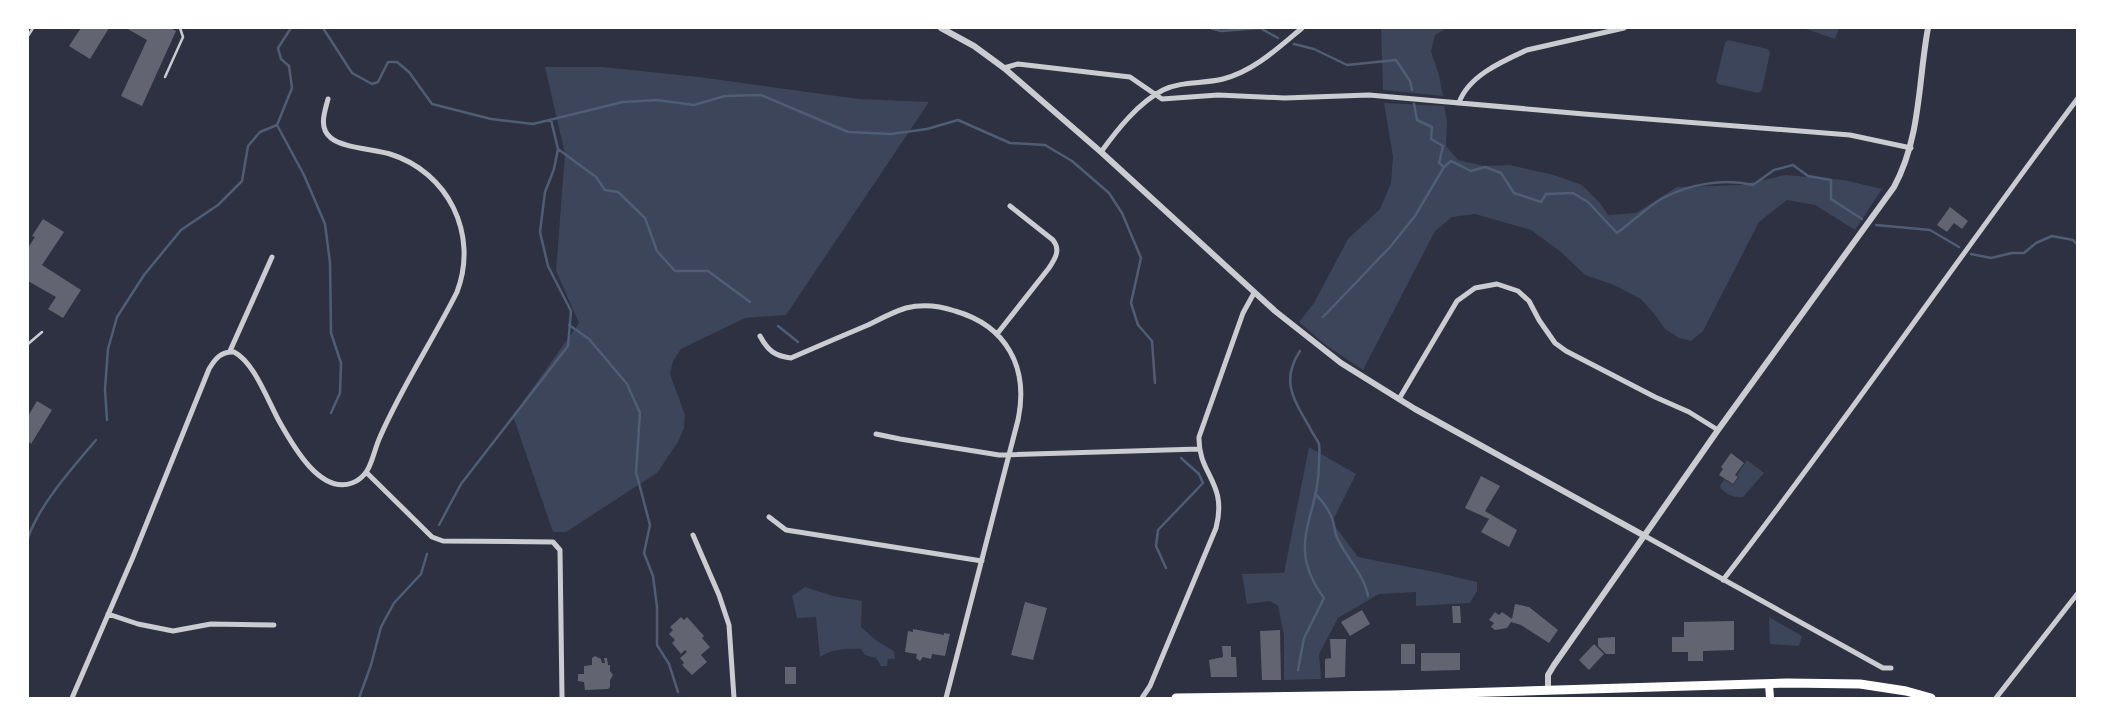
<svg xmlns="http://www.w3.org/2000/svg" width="2105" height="726" font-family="'Sofia Sans Condensed',sans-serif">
  <rect width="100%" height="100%" fill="#2d3142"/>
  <path fill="#3c4559" d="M1381 28H1447L1435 35 1431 51 1439 75 1443 96 1383 90Z
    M1803 28H1839L1835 39Z
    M1728 40 1768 49 1770 53 1762 90 1758 93 1718 84 1716 80 1725 43Z
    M545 67H602L699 77 859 99 929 102 786 315 745 318 681 349 673 361 670 374 685 415 684 428 678 442 657 473 566 532H553L513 416 579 323 556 271 565 154Z
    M1384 103 1444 106 1447 121 1446 146 1458 160 1484 166 1509 165 1554 175 1582 185 1600 203 1608 215 1636 213 1677 187 1741 185 1785 175 1844 180 1882 189 1855 230 1815 205 1787 200 1759 222 1703 331 1691 341 1679 338 1665 329 1655 315 1641 299 1614 285 1585 275 1561 252 1531 230 1475 214 1452 217 1435 231 1363 370 1327 346 1299 322 1314 303 1348 239 1380 209 1391 183 1393 157Z
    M1309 447 1356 474 1332 522 1358 557 1435 572 1477 582V591L1470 603 1416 606V592L1379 594 1338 618 1319 654 1321 679 1284 680V635L1278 606 1270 601 1247 604 1242 574 1284 573Z
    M1747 460 1764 473 1743 497C1734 498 1728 495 1721 489L1720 486 1724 479 1733 485 1739 477 1737 475Z
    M805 587 833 596 862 601 861 627 877 641 894 651 895 659H888L887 666H881L876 658 865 655 861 649C847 648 832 649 820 657L816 617 797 618 792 596Z
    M1769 617 1802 636 1799 646 1770 644Z"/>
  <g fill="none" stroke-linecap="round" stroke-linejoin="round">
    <path stroke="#4f5d75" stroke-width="2.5" d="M323 28 352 73 372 84 378 82 388 62H397L409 72 432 104 491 119 533 124 623 102 657 100 694 105 725 96 761 95 848 132 891 134 927 129 958 120 1010 143 1045 145 1072 161 1109 193 1122 213 1141 258 1131 303 1138 325 1152 341 1155 383
      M1210 28 1221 31 1260 28 1278 38
      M1294 44 1314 49 1347 65 1396 60 1410 81 1412 90
      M1414 104 1417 120 1432 127 1431 139 1443 146 1439 163 1444 167 1451 161 1471 171 1485 167 1501 173 1514 193 1541 202 1546 194 1573 193 1588 202 1617 233C1632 222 1647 207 1663 198 1690 184 1724 178 1753 185L1774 170 1793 165 1808 176 1831 180V199L1862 219
      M277 125 304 175 325 224 330 263 331 333 341 363 340 393 331 413
      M558 149 596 177 605 190 618 192 645 218 657 251 675 271H708L750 302
      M1876 225 1930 230 1959 247
      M1971 254 1991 258 2012 253H2024L2036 243 2052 236 2073 240 2078 245
      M1323 317 1390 247 1415 216 1444 167
      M569 325 589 339 627 384 640 413 636 472 650 525 644 553 653 576 657 607V645L669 664 678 692
      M778 326 798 342
      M107 420 105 389 108 349 117 317 144 275 181 230 218 205 242 181 248 146 260 132 277 125 292 88 289 66 281 59 278 48 291 28
      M1315 494C1322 500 1327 507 1331 516 1334 521 1334 528 1336 535 1344 556 1364 573 1368 596
      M439 525 461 484 568 346 571 311 548 266 540 232 545 192 554 169 558 149 551 120
      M28 538C39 505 73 467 96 440
      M1166 568 1156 546 1158 530 1203 483 1199 474 1181 458
      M1298 670 1304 638 1324 598C1284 544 1319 518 1319 463 1319 458 1320 450 1319 444 1317 439 1312 433 1310 428 1294 400 1280 381 1300 351
      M359 698 371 665 381 627 394 603 421 574 427 554"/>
  </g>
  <path fill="#626471" d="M81 28H109L90 59 69 46Z
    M126 28H170L176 31 142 106 121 96 147 40Z
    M1950 207 1968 221 1962 229 1954 223 1947 232 1937 225Z
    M43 219 64 232 42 265 81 290 63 318 48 309 56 297 28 281V248L35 237 32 236Z
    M37 401 52 410 31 444 28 441V416Z
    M1731 453 1744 463 1735 475 1738 477 1733 484 1719 475 1723 469 1721 467Z
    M1481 476 1500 486 1485 511 1517 530 1509 547 1481 532 1489 519 1465 508Z
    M1025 602 1047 608 1033 660 1011 655Z
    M1515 604 1529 607 1558 630 1549 643 1521 625 1511 622 1507 628 1495 630 1491 627 1494 623 1489 620 1495 612 1499 615 1502 612 1512 619Z
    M1452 606H1460L1461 623H1453Z
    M1362 610 1370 624 1350 636 1341 622Z
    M681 617 684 620 687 617 704 636 702 638 710 647 701 655 707 662 692 675 682 665 684 663 680 658 687 652 685 650 681 654 672 643 675 640 669 634 673 630 670 627Z
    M1734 621V650L1703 651V661H1688V652H1672V637H1684V622Z
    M913 629 944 635V633L950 634 945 656 932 654 931 659 923 657 920 661 916 658 917 654 905 652 908 631 913 632Z
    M1280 630 1281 680H1262L1260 631Z
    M1615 637V654H1606L1598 646V638Z
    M1330 639H1346L1345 677 1325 678V659L1331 658Z
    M1401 644H1415V664H1401Z
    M1594 644 1604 654 1589 670 1579 660Z
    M1222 646H1231V657H1236L1237 677H1211L1209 660 1223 657Z
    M1421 653H1460V670L1421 671Z
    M595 656 601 659 602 663H605L604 658H607L608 665H610V671L613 675 610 680V687L608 689 585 690 584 682 578 681V674H584V666L592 665V658Z
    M785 667H796V684H785Z"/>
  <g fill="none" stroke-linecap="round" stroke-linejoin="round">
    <path stroke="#caccd0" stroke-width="2.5" d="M28 36 33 28
      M165 77 183 37 180 28
      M28 344 42 332"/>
    <path stroke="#caccd0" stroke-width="5" d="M1004 68 1018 64 1130 77 1162 99 1218 95 1285 98 1369 95 1584 114 1850 135 1911 148
      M1459 103C1468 76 1503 61 1527 50L1624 28
      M1101 152C1117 130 1138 103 1163 90 1181 81 1203 84 1223 79 1254 71 1278 48 1302 28
      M997 334 1049 268C1055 259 1061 250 1053 240L1010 206
      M760 336C768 351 775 356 791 358 816 347 842 336 868 325 880 319 893 312 906 308 922 304 940 306 955 311 1007 326 1029 368 1018 420L946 698
      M230 351 272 257
      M1399 399 1457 301 1475 288 1497 284 1518 291 1529 301 1539 320 1555 343 1566 351 1655 397 1689 412 1718 430
      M876 434 900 439 999 455 1199 449
      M367 473 432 537 443 541 553 542 560 550 562 698
      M769 517 786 530 982 561
      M693 535 719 595 729 625 734 698
      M1643 535 1883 668H1891
      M1723 580C1845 423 1958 258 2078 98
      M108 614 138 624 173 631 211 624 274 625
      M72 698 133 557 209 369C215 359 221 351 234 352 254 362 268 401 279 421 291 442 319 495 352 483 372 476 372 454 380 437 401 388 433 340 457 292 479 234 448 172 390 154 374 149 343 148 331 138 318 128 325 111 328 99
      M1142 698 1150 686 1216 528C1228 482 1198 475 1199 437L1243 313 1254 293
      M1996 698 2078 593"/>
    <path stroke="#caccd0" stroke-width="6" d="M941 28 974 46 1004 68 1101 152 1275 311 1341 363 1415 409 1643 535
      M1548 689V675L1554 665 1718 430 1894 187C1921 137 1918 82 1928 28"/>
    <path stroke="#fff" stroke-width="8" d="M1769 684 1770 698"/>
    <path stroke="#fff" stroke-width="9" d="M1176 698 1392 695 1787 683 1860 684 1906 691 1931 698"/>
  </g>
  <rect width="2105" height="726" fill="none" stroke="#ffffff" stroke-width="58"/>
</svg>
